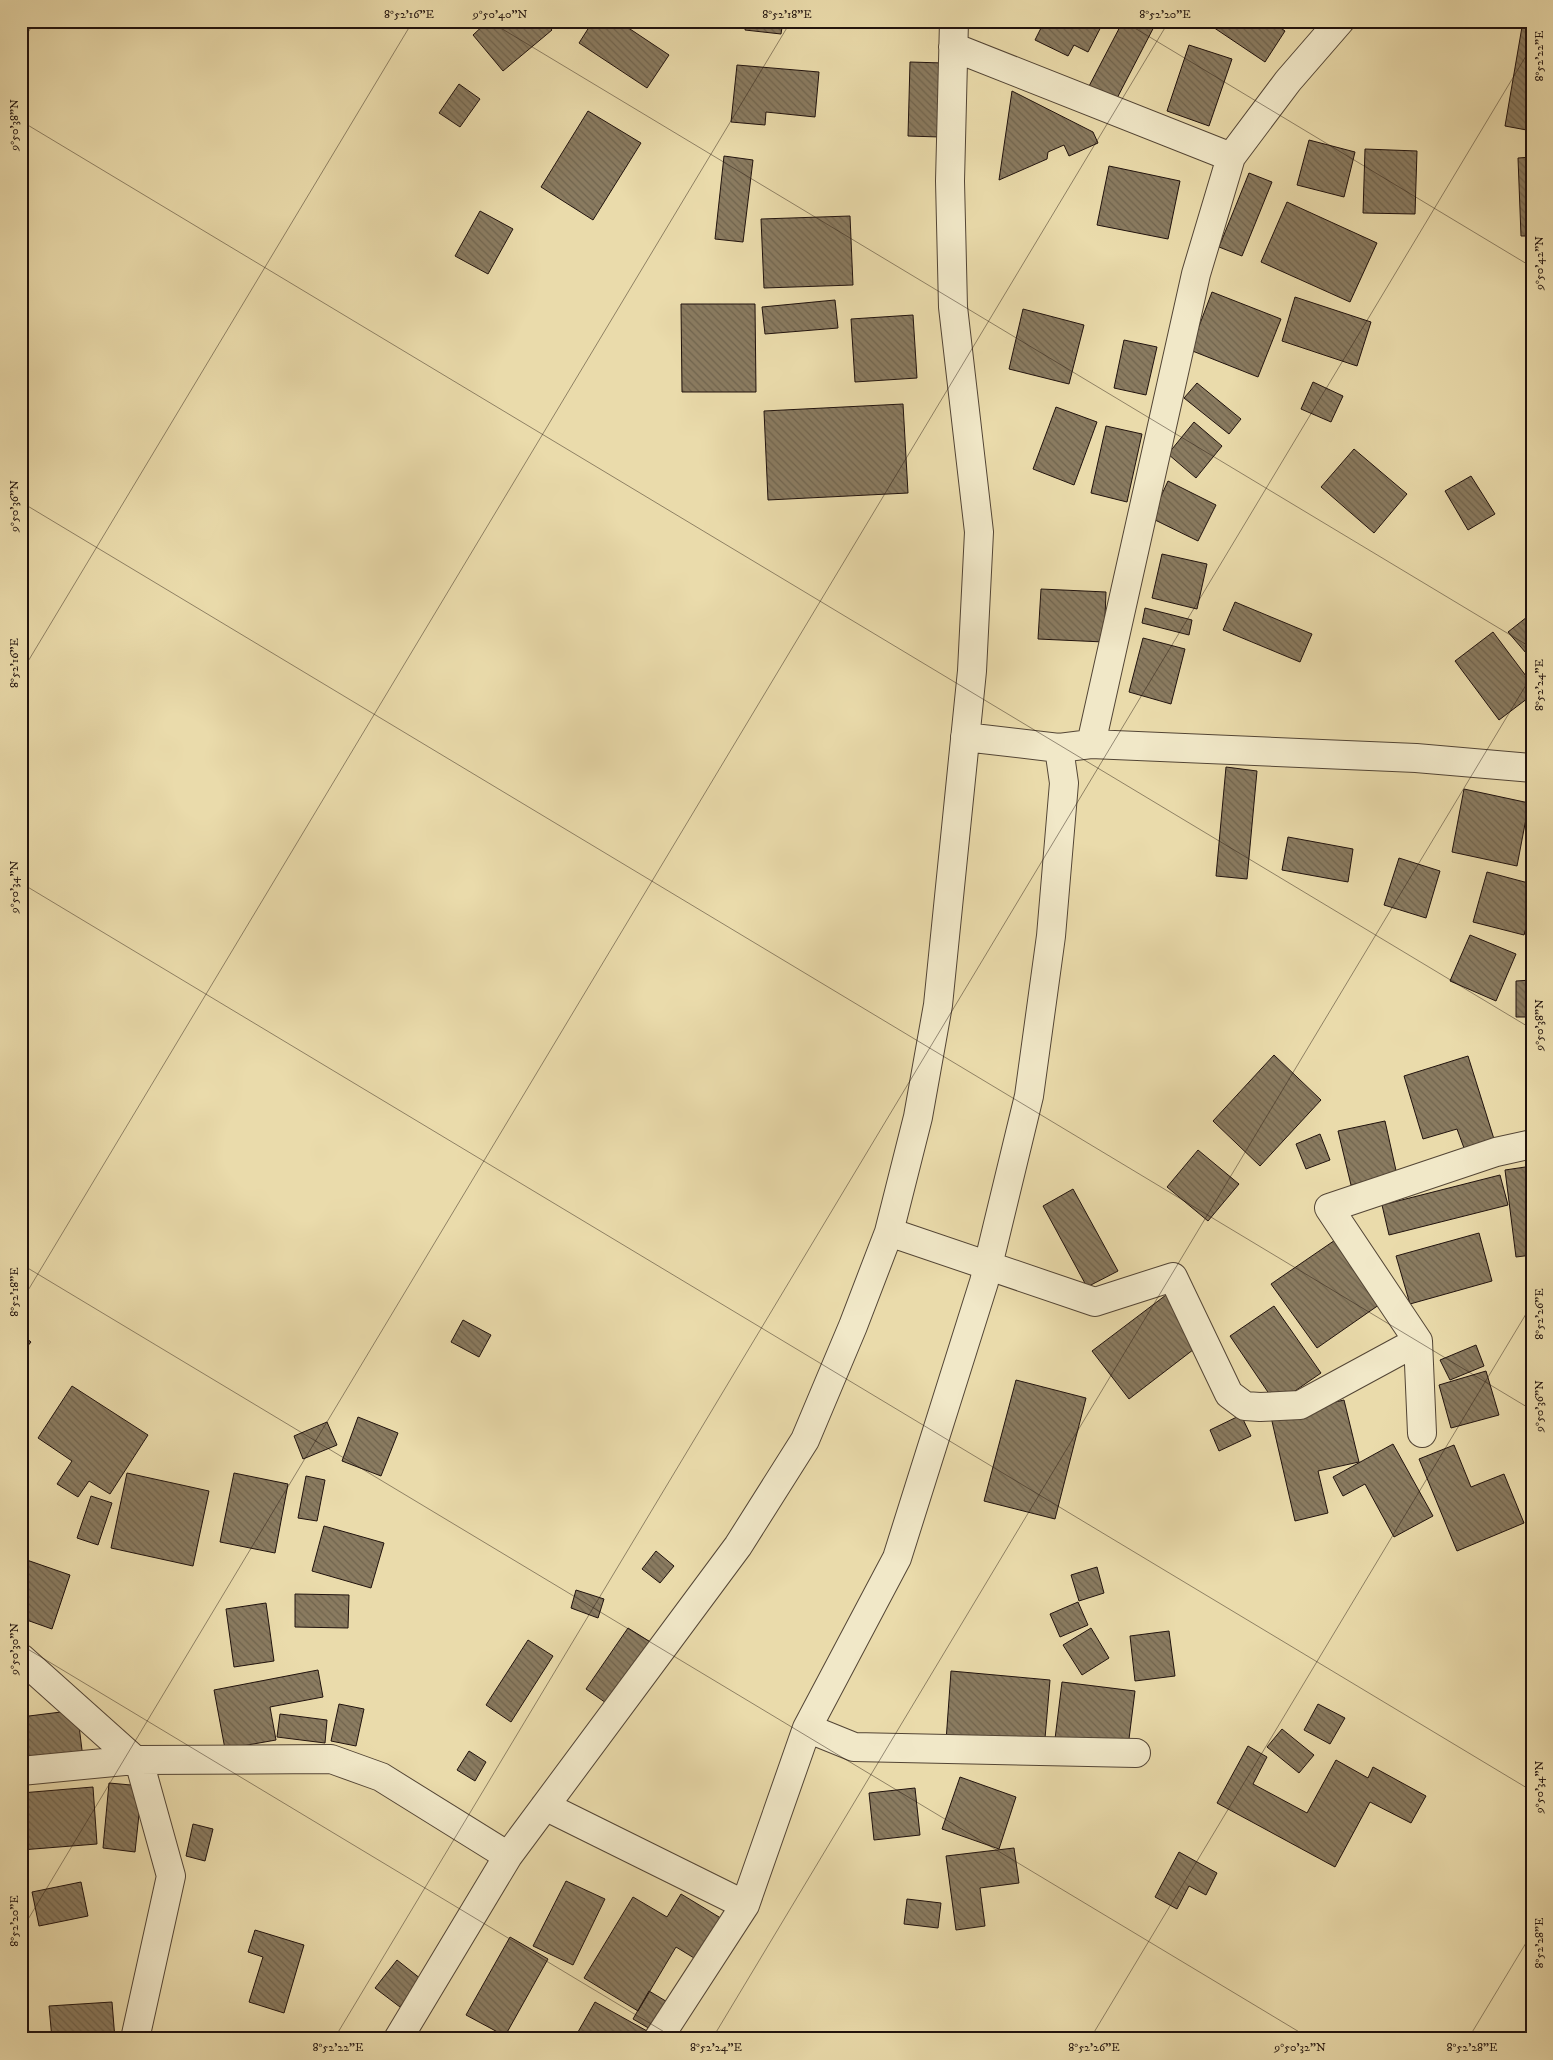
<svg xmlns="http://www.w3.org/2000/svg" width="1553" height="2060" font-family="'IM FELL DW Pica',serif">
  <defs>
    <pattern id="building-back-hatch" width="6" height="6" patternUnits="userSpaceOnUse" patternTransform="scale(1.25)"><rect width="6" height="6" fill="#8a7b60"/><path d="M-1 5l2 2M0 0l6 6M5-1l2 2" fill="none" stroke="#70644e"/></pattern>
  </defs>
  <rect width="100%" height="100%" fill="#eadbab"/>
  <filter id="stains"><feTurbulence type="fractalNoise" baseFrequency=".004" numOctaves="4"/><feColorMatrix values="0 0 0 0 .2 0 0 0 0 .09 0 0 0 0 .02 0 0 0 .5 -.17"/></filter>
  <radialGradient id="worn" r=".72"><stop offset=".6" stop-color="#630" stop-opacity="0"/><stop offset="1" stop-color="#630" stop-opacity=".3"/></radialGradient>
  <path fill="url(#building-back-hatch)" stroke="#21130e" d="M488 21H544L552 30 503 71 473 35Z
    M593 21H618L669 55 647 88 579 43Z
    M746 21H783L781 34 745 30Z
    M1028 21H1104L1088 52 1074 45 1068 56 1035 40 1041 28Z
    M1123 21H1157L1114 104 1087 90Z
    M1204 21H1253L1260 26 1264 21H1271L1285 31 1265 62Z
    M1523 21H1532V131L1505 126Z
    M1189 45 1232 59 1209 126 1167 111Z
    M910 62 943 63 940 137 908 136Z
    M737 65 819 72 815 117 766 112 765 125 731 122Z
    M459 84 480 99 460 127 439 113Z
    M1012 91 1093 132 1098 143 1069 156 1064 145 1048 152 1047 159 999 180Z
    M588 111 641 143 593 220 541 187Z
    M1309 140 1355 152 1344 197 1297 185Z
    M1365 149 1417 151 1415 214 1363 213Z
    M724 156 753 160 743 242 715 239Z
    M1532 157V236H1521L1518 158Z
    M1109 166 1180 181 1168 239 1097 225Z
    M1249 173 1272 182 1242 256 1219 247Z
    M1287 202 1377 243 1350 302 1261 262Z
    M480 211 513 229 488 274 455 256Z
    M850 216 853 285 764 288 761 219Z
    M1212 292 1281 319 1258 377 1190 350Z
    M1528 296H1532V322L1527 321Z
    M1295 297 1371 322 1357 366 1282 341Z
    M835 300 838 328 765 334 762 307Z
    M681 304H755L756 392H682Z
    M1023 309 1084 325 1069 384 1009 369Z
    M913 315 917 378 855 382 851 319Z
    M1124 340 1157 347 1146 395 1114 388Z
    M1313 382 1343 396 1331 422 1301 409Z
    M1197 383 1241 419 1229 434 1184 398Z
    M903 404 908 493 768 500 764 411Z
    M1056 407 1097 422 1074 485 1033 469Z
    M1194 422 1222 446 1196 478 1168 454Z
    M1106 426 1142 434 1127 502 1091 493Z
    M1354 449 1407 494 1374 533 1321 487Z
    M1471 476 1495 514 1468 530 1445 491Z
    M1168 481 1216 505 1198 541 1151 518Z
    M1162 554 1207 564 1197 609 1152 598Z
    M1041 589 1106 592 1104 642 1038 639Z
    M1235 602 1312 634 1300 662 1223 630Z
    M1145 608 1192 620 1189 635 1142 623Z
    M1532 613V660L1508 632Z
    M1493 632 1532 684V695L1499 720 1455 661Z
    M1143 638 1185 649 1171 704 1129 692Z
    M1226 767 1257 771 1247 879 1216 876Z
    M1464 789 1529 803 1517 866 1452 852Z
    M1288 837 1353 849 1348 882 1282 870Z
    M1399 858 1440 871 1426 918 1384 905Z
    M1487 872 1532 884V907L1524 935 1473 922Z
    M1470 935 1516 954 1496 1001 1450 981Z
    M1532 980V1017H1516V981Z
    M1274 1055 1321 1100 1260 1166 1213 1121Z
    M1468 1056 1494 1139 1464 1148 1457 1129 1423 1139 1404 1076Z
    M1385 1121 1397 1175 1351 1185 1338 1131Z
    M1320 1134 1330 1160 1306 1169 1296 1144Z
    M1198 1150 1239 1184 1208 1221 1167 1187Z
    M1532 1166V1255L1516 1257 1505 1170Z
    M1500 1175 1508 1205 1389 1235 1382 1205Z
    M1073 1189 1118 1271 1087 1287 1043 1206Z
    M1479 1233 1492 1281 1410 1304 1396 1256Z
    M1341 1236 1386 1300 1317 1348 1271 1284Z
    M1166 1295 1202 1343 1129 1399 1092 1351Z
    M1274 1306 1321 1373 1276 1404 1230 1336Z
    M463 1320 491 1335 479 1357 451 1342Z
    M21 1334 31 1342 21 1354Z
    M1476 1345 1484 1366 1450 1380 1440 1360Z
    M1486 1371 1499 1415 1451 1428 1439 1385Z
    M1016 1380 1086 1398 1055 1519 984 1501Z
    M72 1386 148 1435 110 1494 89 1481 78 1497 57 1484 72 1461 38 1438Z
    M1344 1400 1359 1462 1318 1471 1328 1513 1295 1521 1271 1417Z
    M1241 1415 1251 1436 1219 1451 1210 1430Z
    M358 1417 398 1433 381 1476 342 1461Z
    M327 1422 337 1445 303 1459 294 1436Z
    M1393 1444 1433 1516 1394 1537 1365 1484 1343 1496 1333 1477Z
    M1454 1445 1471 1487 1504 1474 1524 1523 1457 1551 1419 1459Z
    M127 1473 209 1491 193 1566 111 1548Z
    M234 1473 288 1484 275 1553 220 1542Z
    M306 1476 325 1480 317 1521 298 1518Z
    M91 1496 112 1503 98 1545 77 1538Z
    M324 1526 384 1543 371 1588 312 1571Z
    M656 1551 674 1566 660 1583 642 1569Z
    M21 1558 70 1575 52 1629 21 1618Z
    M1097 1567 1104 1593 1079 1601 1071 1575Z
    M576 1590 604 1599 598 1618 571 1608Z
    M295 1594 349 1595 348 1628 295 1627Z
    M1078 1602 1088 1625 1060 1637 1050 1614Z
    M266 1603 274 1661 234 1667 226 1609Z
    M628 1628 652 1643 609 1705 586 1689Z
    M1091 1628 1109 1658 1082 1675 1063 1645Z
    M1169 1631 1175 1676 1135 1681 1130 1636Z
    M528 1640 553 1656 511 1722 486 1705Z
    M318 1670 323 1697 270 1707 276 1740 225 1749 214 1690Z
    M951 1671 1050 1680 1044 1750 946 1741Z
    M1062 1682 1135 1691 1128 1747 1055 1739Z
    M339 1704 364 1709 356 1746 331 1741Z
    M1318 1704 1345 1718 1330 1744 1304 1730Z
    M77 1710 83 1758 21 1767V1717Z
    M280 1714 327 1720 325 1743 277 1737Z
    M1282 1729 1314 1755 1299 1773 1267 1747Z
    M1248 1746 1267 1757 1253 1784 1307 1813 1336 1760 1368 1778 1373 1767 1426 1796 1411 1823 1370 1802 1335 1867 1217 1803Z
    M469 1751 486 1762 475 1781 457 1770Z
    M960 1777 1016 1797 999 1849 942 1829Z
    M109 1783 142 1786 135 1852 103 1848Z
    M93 1787 97 1844 21 1850V1793Z
    M915 1788 920 1835 874 1840 869 1793Z
    M193 1824 213 1829 205 1861 186 1856Z
    M1014 1848 1019 1883 980 1888 985 1926 956 1930 946 1856Z
    M1179 1852 1217 1873 1206 1895 1189 1886 1177 1909 1155 1897Z
    M566 1881 605 1899 573 1965 533 1946Z
    M81 1882 88 1916 39 1926 32 1892Z
    M681 1894 724 1920 699 1961 676 1947 638 2011 584 1978 633 1897 667 1917Z
    M907 1899 941 1903 938 1928 904 1924Z
    M255 1930 304 1945 284 2013 249 2002 263 1957 248 1952Z
    M510 1937 548 1959 505 2036 466 2015Z
    M397 1960 421 1979 400 2007 375 1988Z
    M649 1991 674 2006 657 2033 633 2019Z
    M112 2002 115 2039H52L49 2006Z
    M595 2002 656 2036 654 2039H574Z"/>
  <g fill="none" stroke-linecap="round" stroke-linejoin="round">
    <g stroke="#534535" stroke-width="30">
      <path id="street" d="M953 47 1231 157
        M965 737 1059 748 1091 744 1416 758 1532 768
        M1091 744 1196 274 1231 157 1288 81 1340 21
        M889 1232 1095 1302 1173 1277 1229 1394 1245 1406 1260 1407 1300 1405 1418 1341
        M1422 1433 1418 1341 1329 1208 1496 1152 1532 1144
        M21 1658 135 1760
        M807 1728 854 1747 1136 1753
        M21 1771 135 1760 331 1759 381 1777 508 1856
        M545 1806 745 1905
        M135 2039 171 1876 139 1761
        M398 2039 508 1856 738 1546 805 1440 853 1326 889 1232 918 1117 938 1005 972 671 979 532 953 307 950 181 954 21
        M658 2039 745 1905 807 1728 897 1558 984 1282 1029 1096 1051 936 1064 783 1059 748"/>
    </g>
    <use href="#street" stroke="#f1e8c8" stroke-width="28"/>
  </g>
  <path fill="none" stroke="#21130e" stroke-width="1" stroke-opacity="0.45" d="M489 21 1532 648M1123 21 1532 267M21 44 35 21M21 121 1532 1029M21 502 1532 1410M21 673 413 21M21 883 1532 1791M21 1264 1311 2039M21 1302 791 21M21 1645 676 2039M21 1931 1169 21M21 2026 42 2039M334 2039 1532 46M712 2039 1532 675M1090 2039 1532 1304M1468 2039 1532 1933"/>
  <rect width="1553" height="2060" fill="none" stroke="#eadbab" stroke-width="55"/>
  <rect x="28" y="28" width="1498" height="2004" fill="none" stroke="#21130e" stroke-width="2"/>
  <g font-size="12" text-anchor="middle" fill="#21130e">
    <text x="409" y="18">8°52'16"E</text>
    <text x="500" y="18">9°50'40"N</text>
    <text x="787" y="18">8°52'18"E</text>
    <text x="1165" y="18">8°52'20"E</text>
    <text transform="translate(1539 56) rotate(-90)" y="4">8°52'22"E</text>
    <text transform="translate(14 125) rotate(-90)" y="4">9°50'38"N</text>
    <text transform="translate(1539 263) rotate(-90)" y="4">9°50'42"N</text>
    <text transform="translate(14 506) rotate(-90)" y="4">9°50'36"N</text>
    <text transform="translate(14 663) rotate(-90)" y="4">8°52'16"E</text>
    <text transform="translate(1539 685) rotate(-90)" y="4">8°52'24"E</text>
    <text transform="translate(14 887) rotate(-90)" y="4">9°50'34"N</text>
    <text transform="translate(1539 1025) rotate(-90)" y="4">9°50'38"N</text>
    <text transform="translate(14 1292) rotate(-90)" y="4">8°52'18"E</text>
    <text transform="translate(1539 1314) rotate(-90)" y="4">8°52'26"E</text>
    <text transform="translate(1539 1406) rotate(-90)" y="4">9°50'36"N</text>
    <text transform="translate(14 1649) rotate(-90)" y="4">9°50'30"N</text>
    <text transform="translate(1539 1787) rotate(-90)" y="4">9°50'34"N</text>
    <text transform="translate(14 1921) rotate(-90)" y="4">8°52'20"E</text>
    <text transform="translate(1539 1943) rotate(-90)" y="4">8°52'28"E</text>
    <text x="338" y="2051">8°52'22"E</text>
    <text x="716" y="2051">8°52'24"E</text>
    <text x="1094" y="2051">8°52'26"E</text>
    <text x="1300" y="2051">9°50'32"N</text>
    <text x="1472" y="2051">8°52'28"E</text>
  </g>
  <rect width="100%" height="100%" filter="url(#stains)"/>
  <rect width="100%" height="100%" fill="url(#worn)"/>
</svg>
